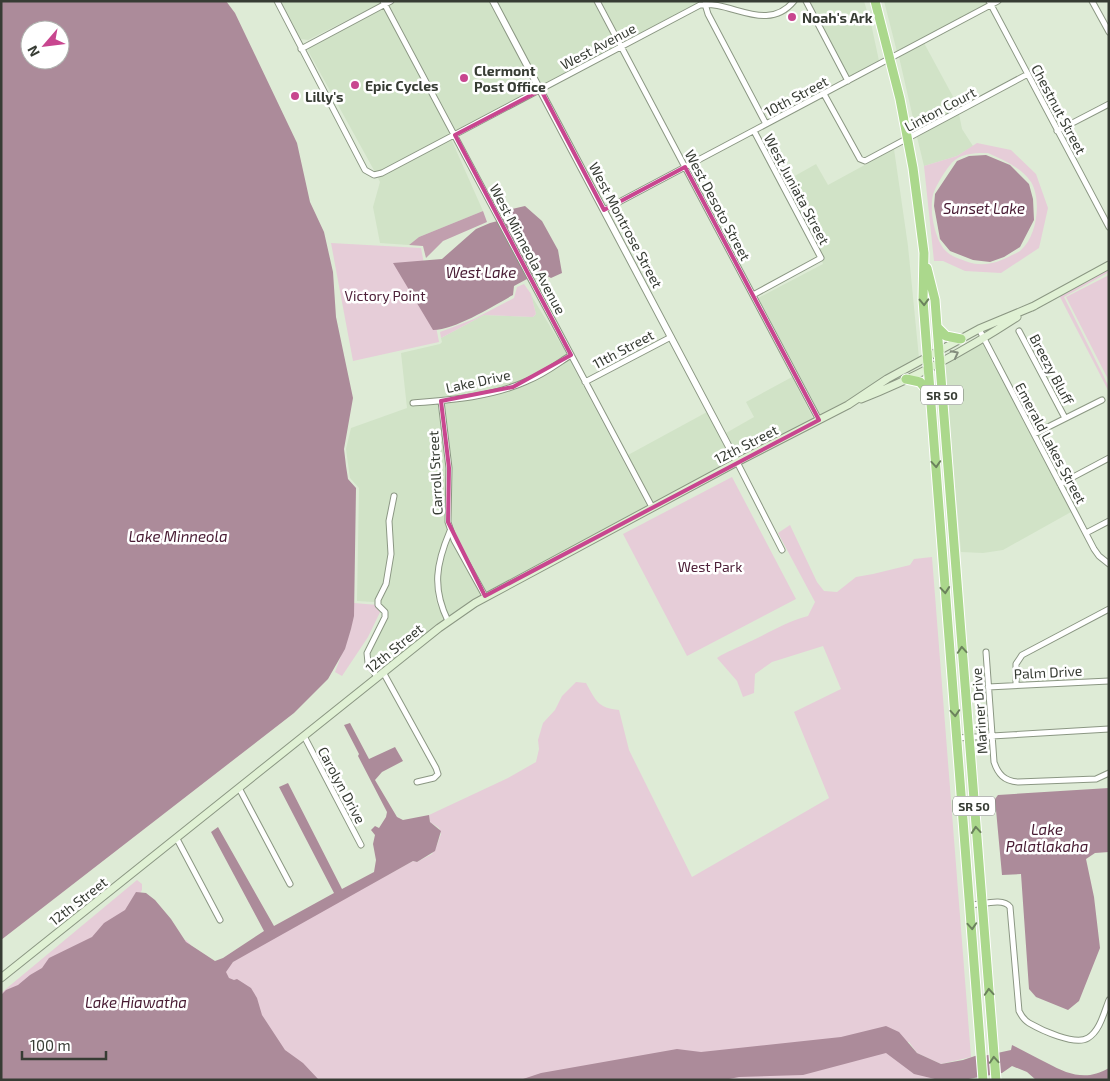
<svg xmlns="http://www.w3.org/2000/svg" width="1110" height="1081" font-family="'Exo 2',sans-serif">
  <rect width="100%" height="100%" fill="#deebd6"/>
  <path fill="#d1e3c7" d="M281 1H380L381 3 308 40 301 39Z
    M397 1H489L536 89 456 131 389 5Z
    M496 1H593L617 46 542 85Z
    M601 1H705L691 6 623 43Z
    M809 1H864L872 28 879 61 849 77Z
    M884 1H985L987 4 897 52Z
    M384 8 451 134 381 171 375 172 307 49Z
    M924 43 956 102 958 108 916 131 899 57Z
    M959 114 962 129 973 146 957 156 924 166 917 137Z
    M453 139 452 141 483 211 419 237 409 245 380 243 373 207 380 182 378 178Z
    M894 149 908 246 919 358 847 402 821 416 758 298 823 264 822 261 825 259 784 182 816 164 828 185Z
    M531 295 567 354 536 374 512 384 474 393 410 401V406L438 404 446 468 445 514 447 531 437 558 434 583 436 601 444 621 379 671H377L371 662 370 654 388 617 387 610 381 603V601L389 584 394 554 392 520 397 494 391 493 386 520 388 554 383 584 374 602 357 601 359 488 350 478 346 449 351 428 407 408 401 353 440 344 442 342 441 338 484 315 533 317 536 314Z
    M982 343 1071 512 1003 550 983 553 961 552 944 363Z
    M569 359 647 506 487 592 457 538 452 521V467L444 403 474 399 514 390 539 379Z
    M792 377 814 420 739 458 726 433 754 417 746 402Z
    M707 412 733 461 653 503 628 455Z
    M450 539 481 595 449 617 442 599 440 583 443 559Z"/>
  <path fill="#e6cdd8" fill-rule="evenodd" d="M977 143 1011 150 1036 174 1048 208 1039 248 1001 273 965 271 943 261H934L924 166 957 156ZM988 153C1003 160 1021 167 1031 182 1042 200 1037 236 1021 250 1019 252 1015 254 1012 255 998 263 983 267 968 262 961 259 952 257 947 252 935 242 929 210 933 195 935 187 948 165 955 160 963 153 978 153 988 153Z
    M331 243 421 248 439 342 353 361Z
    M1109 268V272L1064 297 1109 387V392L1059 295Z
    M1109 275V381L1066 297Z
    M524 284 531 294 536 314 533 317 484 315 441 338 440 332 474 319 514 298 517 287Z
    M732 477 796 599 687 656 623 534Z
    M790 525 817 582 824 591 837 592 856 577 873 574 910 565 914 559 932 557 971 1057 941 1064 917 1053 909 1042 855 1038 576 1080H297L224 980 225 969 240 956 413 861 417 862 432 854 437 845 441 834 439 828 430 822 429 815 508 778 536 762 539 749 538 740 543 723 555 710 562 696 576 682 586 683C596 701 598 708 619 710L629 750 692 877 829 798 794 712 841 689 823 646 772 662 755 674 754 693 743 697 737 681 717 658C727 651 738 648 749 642 769 633 787 621 808 616L815 602 778 533Z
    M354 603 378 605 382 608 368 637 342 676 335 672 351 629Z
    M137 880 142 884V890L138 897 180 942 186 940 191 945 190 950 1 1003V993Z
    M879 1040 941 1075 961 1080H628Z"/>
  <path fill="#c19fae" d="M483 211 487 222 443 241 426 258 423 246 409 245 419 237Z"/>
  <path fill="#ac8b9a" fill-rule="evenodd" d="M1 1H226L235 13 297 143 310 202 324 232 333 272 336 317 353 398 344 449 346 466 348 479 356 488 354 616 351 629 345 649 328 679 294 713 1 940ZM30 30H60V60H30Z
    M986 155 1010 165 1029 184 1033 199 1034 220 1020 247 1004 257 990 262 973 260 950 251 940 239 934 206 935 194 957 161 969 156Z
    M525 206 542 221 558 250 562 273 551 278 540 272 514 286 513 295C491 307 457 329 433 330L393 263 442 259 476 229 490 223 509 218 508 214 512 209Z
    M350 723 369 759 395 747 403 761 382 772 375 780 397 817 403 820 429 815 430 822 441 831 435 851 417 862 413 861 233 962 226 972 229 978 234 980 237 979 251 988 257 998 262 1015 285 1050 303 1063 319 1080H1V995L6 990 18 985 30 975 42 968 49 958 92 937 104 923 125 910 136 892 146 893 155 900 171 919 186 942 215 961 223 958 264 931 211 832 218 827 274 926 334 893 279 787 288 783 342 889 374 872 376 860 373 844 375 835 371 830 375 826 379 828 386 817 387 812 358 756 359 754 344 725Z
    M1109 788V852L1095 853 1086 859 1094 897 1100 948 1079 1001 1068 1010 1036 997 1029 989 1021 874 1002 875 995 799 998 795Z
    M886 1026 899 1032 917 1053 941 1064 963 1060 978 1055 979 1057 1011 1050 1012 1045C1024 1051 1035 1057 1047 1063 1069 1075 1087 1081 1109 1068V1080H1036L1027 1072 1012 1066 1002 1073 963 1080H939L914 1074 886 1053 803 1075 739 1077 724 1080H520L541 1073 677 1049 701 1052 841 1037Z"/>
  <g fill="none" stroke-linecap="round" stroke-linejoin="round">
    <g stroke="#8b9783" stroke-width="7">
      <path id="minor" d="M277 1 365 170 374 175 382 173 700 5C731 0 767 34 794 1
        M383 1 652 507
        M597 1 819 420
        M806 1 848 81
        M989 1 1109 227
        M1092 1 1109 32
        M705 4 708 14 766 124
        M301 49 391 1
        M824 94 860 159 865 161 1028 74
        M1057 131 1109 104
        M604 210 998 1
        M753 295 821 258 754 131
        M979 329 1094 549 1099 556 1109 564
        M1019 331 1065 418
        M585 382 671 337
        M441 401 449 468 448 522 454 540 485 596
        M413 403C451 400 492 397 527 381 543 375 557 364 571 355
        M1034 434 1102 400
        M737 462 782 550
        M1060 484 1109 458
        M1086 533 1109 521
        M448 621C432 588 436 564 450 531
        M986 652 994 762C998 774 1004 781 1018 782L1096 779 1109 773
        M383 672 436 768 438 774 434 778 417 782
        M377 677 368 663 367 653 385 617V612L378 605V600L386 584 391 554 389 521 394 496
        M1016 685V664L1022 655 1109 609
        M988 687 1109 681
        M304 736 361 845
        M957 738 1109 729
        M239 788 290 884
        M177 839 220 920
        M970 905C981 905 1003 897 1010 907L1019 1011C1021 1015 1024 1020 1029 1023 1041 1030 1075 1046 1088 1038 1100 1031 1104 1012 1109 1000"/>
    </g>
    <g stroke="#8b9783" stroke-width="8">
      <path id="tertiary" d="M493 1 737 462"/>
    </g>
    <g stroke="#8b9783" stroke-width="9">
      <path id="secondary" d="M1032 307 1109 265
        M861 399C915 378 968 349 1017 317
        M1 978 439 628 475 603 737 462 848 405 887 379 979 329 1034 306"/>
    </g>
    <g stroke="#fff" stroke-width="11">
      <path id="trunk" d="M875 1 900 99 913 168 924 253 923 300 983 1080
        M927 268 935 300 937 327 996 1080
        M937 327 946 336 961 339
        M906 379 920 382 930 394"/>
    </g>
    <use href="#minor" stroke="#fff" stroke-width="5"/>
    <use href="#tertiary" stroke="#fff" stroke-width="6"/>
    <use href="#secondary" stroke="#e0f1d4" stroke-width="7"/>
    <use href="#trunk" stroke="#abd88c" stroke-width="9"/>
  </g>
  <defs><path id="oneway-chevron" d="M-2-3.5L2.5 0L-2 3.5" fill="none" stroke-width="1.6" stroke-linecap="round" stroke-linejoin="round" transform="scale(1.25)"/></defs>
  <g stroke="#6b825c">
    <use href="#oneway-chevron" transform="translate(924 302) rotate(88)"/>
    <use href="#oneway-chevron" transform="translate(936 464) rotate(86)"/>
    <use href="#oneway-chevron" transform="translate(945 590) rotate(85)"/>
    <use href="#oneway-chevron" transform="translate(962 650) rotate(-94)"/>
    <use href="#oneway-chevron" transform="translate(955 713) rotate(86)"/>
    <use href="#oneway-chevron" transform="translate(976 830) rotate(-95)"/>
    <use href="#oneway-chevron" transform="translate(972 926) rotate(86)"/>
    <use href="#oneway-chevron" transform="translate(989 992) rotate(-94)"/>
    <use href="#oneway-chevron" transform="translate(994 1060) rotate(-94)"/>
  </g>
  <use stroke="#838d7c" href="#oneway-chevron" transform="translate(955 354) rotate(-28)"/>
  <path fill="none" stroke="#c8468f" stroke-width="4" stroke-linejoin="round" d="M541 90 604 210 685 167 819 420 485 596 448 522 449 468 441 401 513 387 571 355 455 135Z"/>
  <g fill="#c8468f" stroke="#fff" stroke-width="2">
    <circle cx="792" cy="17" r="5"/>
    <circle cx="464" cy="78" r="5"/>
    <circle cx="355" cy="85" r="5"/>
    <circle cx="295" cy="96" r="5"/>
  </g>
  <g text-anchor="middle" dominant-baseline="central" stroke-width="5" stroke-linejoin="round" paint-order="stroke">
    <g fill="#fff" stroke="#737671" stroke-width="1">
      <rect x="921" y="385.5" width="42" height="19" rx="4"/>
      <rect x="953" y="796.5" width="42" height="19" rx="4"/>
    </g>
    <g font-size="12" font-weight="bold" fill="#373c34">
      <text x="942" y="395">SR 50</text>
      <text x="974" y="806">SR 50</text>
    </g>
    <g font-size="14" font-weight="bold" fill="#373c34" stroke="#fff" text-anchor="start">
      <text x="802" y="17">Noah's Ark</text>
      <text x="474" y="70">Clermont<tspan x="474" dy="16">Post Office</tspan></text>
      <text x="365" y="85">Epic Cycles</text>
      <text x="305" y="96">Lilly's</text>
    </g>
    <g font-size="14" fill="#373c34" stroke="#fff">
      <text transform="translate(598 46) rotate(-28)">West Avenue</text>
      <text transform="translate(796 96) rotate(-28)">10th Street</text>
      <text transform="translate(940 109) rotate(-28)">Linton Court</text>
      <text transform="translate(1059 109) rotate(62)">Chestnut Street</text>
      <text transform="translate(797 189) rotate(62)">West Juniata Street</text>
      <text transform="translate(718 205) rotate(62)">West Desoto Street</text>
      <text transform="translate(626 225) rotate(62)">West Montrose Street</text>
      <text transform="translate(528 249) rotate(62)">West Minneola Avenue</text>
      <text transform="translate(623 349) rotate(-28)">11th Street</text>
      <text transform="translate(1052 369) rotate(62)">Breezy Bluff</text>
      <text transform="translate(478 381) rotate(-12)">Lake Drive</text>
      <text transform="translate(1051 443) rotate(62)">Emerald Lakes Street</text>
      <text transform="translate(746 444) rotate(-27)">12th Street</text>
      <text transform="translate(435 473) rotate(-93)">Carroll Street</text>
      <text transform="translate(394 648) rotate(-39)">12th Street</text>
      <text transform="translate(1048 672) rotate(-3)">Palm Drive</text>
      <text transform="translate(979 711) rotate(-94)">Mariner Drive</text>
      <text transform="translate(342 785) rotate(62)">Carolyn Drive</text>
      <text transform="translate(78 901) rotate(-38)">12th Street</text>
    </g>
    <g font-size="14" fill="#4e2139" stroke="#fff">
      <text x="385" y="295">Victory Point</text>
      <text x="710" y="566">West Park</text>
    </g>
    <g font-size="15" font-style="italic" fill="#481b33" stroke="#fff">
      <text x="984" y="208">Sunset Lake</text>
      <text x="481" y="272">West Lake</text>
      <text x="178" y="536">Lake Minneola</text>
      <text x="1047" y="829">Lake<tspan x="1047" dy="17">Palatlakaha</tspan></text>
      <text x="136" y="1002">Lake Hiawatha</text>
    </g>
  </g>
  <rect width="1110" height="1081" fill="none" stroke="#373c34" stroke-width="5"/>
  <g transform="translate(45 45) rotate(242)"><circle r="24" fill="#ffffff" stroke="#afb1ae"/>
  <path d="M0-4L9 19L0 12L-9 19Z" fill="#c8468f"/>
  <text y="-8" font-size="14" font-weight="bold" text-anchor="middle" fill="#373c34">N</text>
  </g>
  <path d="M22 1051v8h84v-8" fill="none" stroke="#373c34" stroke-width="2.5"/>
  <text x="30" y="1051" font-size="15" fill="#373c34" stroke="#ffffff" stroke-width="4" paint-order="stroke">100 m</text>
</svg>
